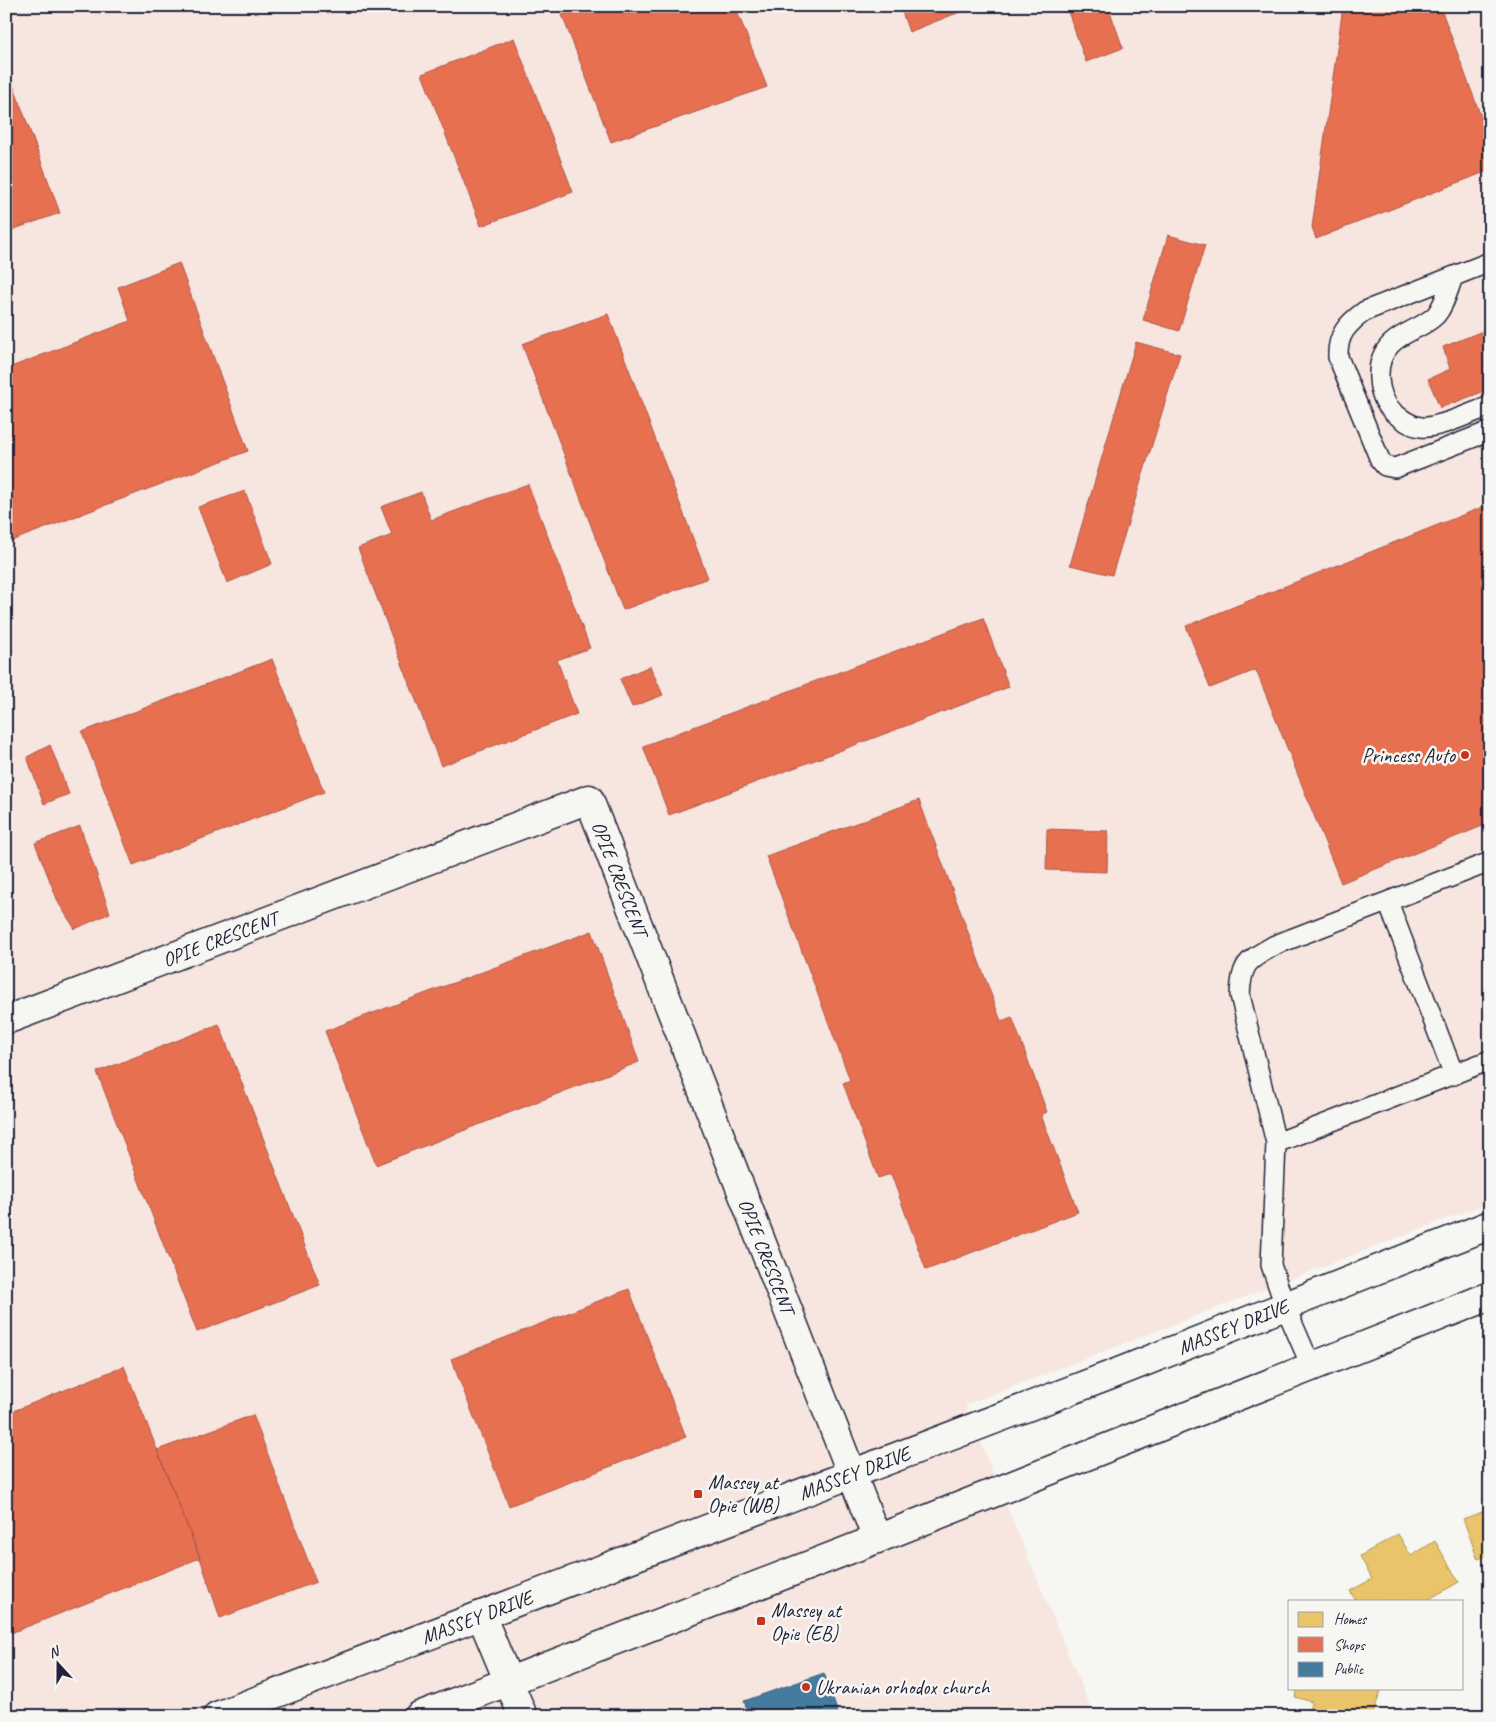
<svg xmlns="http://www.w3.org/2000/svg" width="1496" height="1722" font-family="Caveat,sans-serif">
  <rect width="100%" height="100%" fill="#f6f6f2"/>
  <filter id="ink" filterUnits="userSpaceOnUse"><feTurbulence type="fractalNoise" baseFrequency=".02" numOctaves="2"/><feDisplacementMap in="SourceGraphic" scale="10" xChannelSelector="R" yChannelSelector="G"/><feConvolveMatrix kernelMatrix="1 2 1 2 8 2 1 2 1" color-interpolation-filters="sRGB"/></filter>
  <g filter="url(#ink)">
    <path fill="#f7e5e0" d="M6 6H1490V1202L965 1405 1094 1716H6Z"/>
    <path fill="#e9c46a" stroke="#ad935c" d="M1490 1509V1555L1478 1559 1463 1519Z
      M1398 1534 1411 1556 1435 1541 1459 1582 1426 1601H1356L1350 1591 1372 1579 1360 1556Z
      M1298 1688H1382L1372 1716H1329L1309 1709 1312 1702 1295 1697Z"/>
    <path fill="#e76f51" stroke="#ac584a" d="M586 6H735L767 87 611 142 562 15Z
      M900 6H975L909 32Z
      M1066 6H1108L1123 48 1086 62Z
      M1343 6H1440L1490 141V170L1316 239 1312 227Z
      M514 38 573 192 481 226 422 74Z
      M6 65 60 213 6 232Z
      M1168 235 1205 245 1179 331 1143 320Z
      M179 263 248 451 6 543V369L130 321 118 287Z
      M608 314 708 578 623 610 522 344Z
      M1490 328V389L1440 408 1428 379 1450 369 1443 347Z
      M1136 342 1180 354 1112 575 1070 565Z
      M528 484 590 648 557 660 577 714 441 766 358 548 392 535 381 507 421 492 431 520Z
      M245 491 272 564 227 583 198 507Z
      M1490 504V823L1341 883 1256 670 1210 688 1186 626Z
      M983 618 1009 687 669 815 643 746Z
      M272 659 324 792 133 865 82 732Z
      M650 666 663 695 632 707 620 679Z
      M50 745 69 794 44 804 27 757Z
      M919 800 1001 1021 1012 1017 1047 1112 1041 1115 1078 1212 926 1270 891 1174 878 1178 843 1083 850 1080 766 856Z
      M80 826 110 913 75 929 59 904 35 843Z
      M1047 829 1108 831 1107 872 1046 870Z
      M592 931 639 1062 376 1165 325 1031Z
      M219 1024 320 1285 197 1332 97 1072Z
      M629 1289 686 1437 509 1506 451 1359Z
      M124 1366 200 1558 6 1635V1414Z
      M253 1415 316 1582 220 1618 200 1558 157 1450Z"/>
    <path fill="#457b9d" stroke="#3a6080" d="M824 1673 839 1716H746L749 1715 744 1701Z"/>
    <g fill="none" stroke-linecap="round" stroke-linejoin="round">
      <g stroke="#22223b" stroke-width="22">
        <path id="service" d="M1490 262 1365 311C1347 324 1337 335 1338 357L1380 460 1385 466 1395 468 1490 431
          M1453 277C1448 290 1445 304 1436 315 1423 328 1404 331 1391 344 1373 362 1376 396 1394 413 1402 419 1410 426 1421 427 1438 429 1473 412 1490 406
          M1388 902 1454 1075
          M1276 1143 1490 1060
          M1311 1366 1285 1306 1271 1265 1276 1143 1240 995C1242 962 1247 961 1275 945L1490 862"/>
      </g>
      <g stroke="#22223b" stroke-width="31">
        <g id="minor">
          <path id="s1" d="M6 1020 589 799 877 1539"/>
          <path d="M481 1615 523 1716"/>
        </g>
      </g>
      <g stroke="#22223b" stroke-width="31">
        <g id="tertiary">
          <path id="s2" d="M217 1716 1111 1375 1490 1225"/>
          <path d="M419 1716 877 1539 1490 1296"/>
        </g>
      </g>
      <use href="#service" stroke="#f6f6f2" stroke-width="19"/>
      <use href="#minor" stroke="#f6f6f2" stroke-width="28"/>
      <use href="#tertiary" stroke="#f6f6f2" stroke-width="28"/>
    </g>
  </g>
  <g fill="#c8321e" stroke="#f6f6f2" stroke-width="2">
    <circle cx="1465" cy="755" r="5"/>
    <rect x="693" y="1489" width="10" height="10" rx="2.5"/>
    <rect x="756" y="1616" width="10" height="10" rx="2.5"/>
    <circle cx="806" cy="1687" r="5"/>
  </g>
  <g text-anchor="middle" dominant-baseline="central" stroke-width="5" stroke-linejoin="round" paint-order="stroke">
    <g font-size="20" fill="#22223b" stroke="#f6f6f2" text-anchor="start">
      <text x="1455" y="755" text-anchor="end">Princess Auto</text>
      <text x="708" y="1482">Massey at<tspan x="708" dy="23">Opie (WB)</tspan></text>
      <text x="771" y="1610">Massey at<tspan x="771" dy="23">Opie (EB)</tspan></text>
      <text x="816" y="1687">Ukranian orhodox church</text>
    </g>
    <g font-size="20" fill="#22223b" stroke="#f6f6f2">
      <text stroke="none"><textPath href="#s1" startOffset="709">OPIE CRESCENT</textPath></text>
      <text stroke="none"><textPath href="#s1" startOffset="229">OPIE CRESCENT</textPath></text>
      <text stroke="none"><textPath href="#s1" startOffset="1114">OPIE CRESCENT</textPath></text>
      <text stroke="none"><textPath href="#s2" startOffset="1088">MASSEY DRIVE</textPath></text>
      <text stroke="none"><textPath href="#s2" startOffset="682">MASSEY DRIVE</textPath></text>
      <text stroke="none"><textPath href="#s2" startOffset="278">MASSEY DRIVE</textPath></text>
    </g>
  </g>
  <rect width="1496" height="1722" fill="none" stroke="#f6f6f2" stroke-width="25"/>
  <rect x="12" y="12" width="1471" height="1697" fill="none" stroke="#22223b" stroke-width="2" filter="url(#ink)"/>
  <rect x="1288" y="1600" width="175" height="90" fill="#f6f6f2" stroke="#a1a1a9"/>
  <rect x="1298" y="1612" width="25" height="15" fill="#e9c46a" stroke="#a1a1a9"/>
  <text x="1334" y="1624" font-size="15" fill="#22223b">Homes</text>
  <rect x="1298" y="1637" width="25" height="15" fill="#e76f51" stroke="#a1a1a9"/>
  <text x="1334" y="1650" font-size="15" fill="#22223b">Shops</text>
  <rect x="1298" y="1662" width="25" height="15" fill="#457b9d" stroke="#a1a1a9"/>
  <text x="1334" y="1674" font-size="15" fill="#22223b">Public</text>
  <g transform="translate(58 1664) rotate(339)" stroke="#f6f6f2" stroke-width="4" paint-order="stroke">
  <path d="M0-4L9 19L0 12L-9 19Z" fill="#22223b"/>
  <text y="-8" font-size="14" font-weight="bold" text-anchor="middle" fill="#22223b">N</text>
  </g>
</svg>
